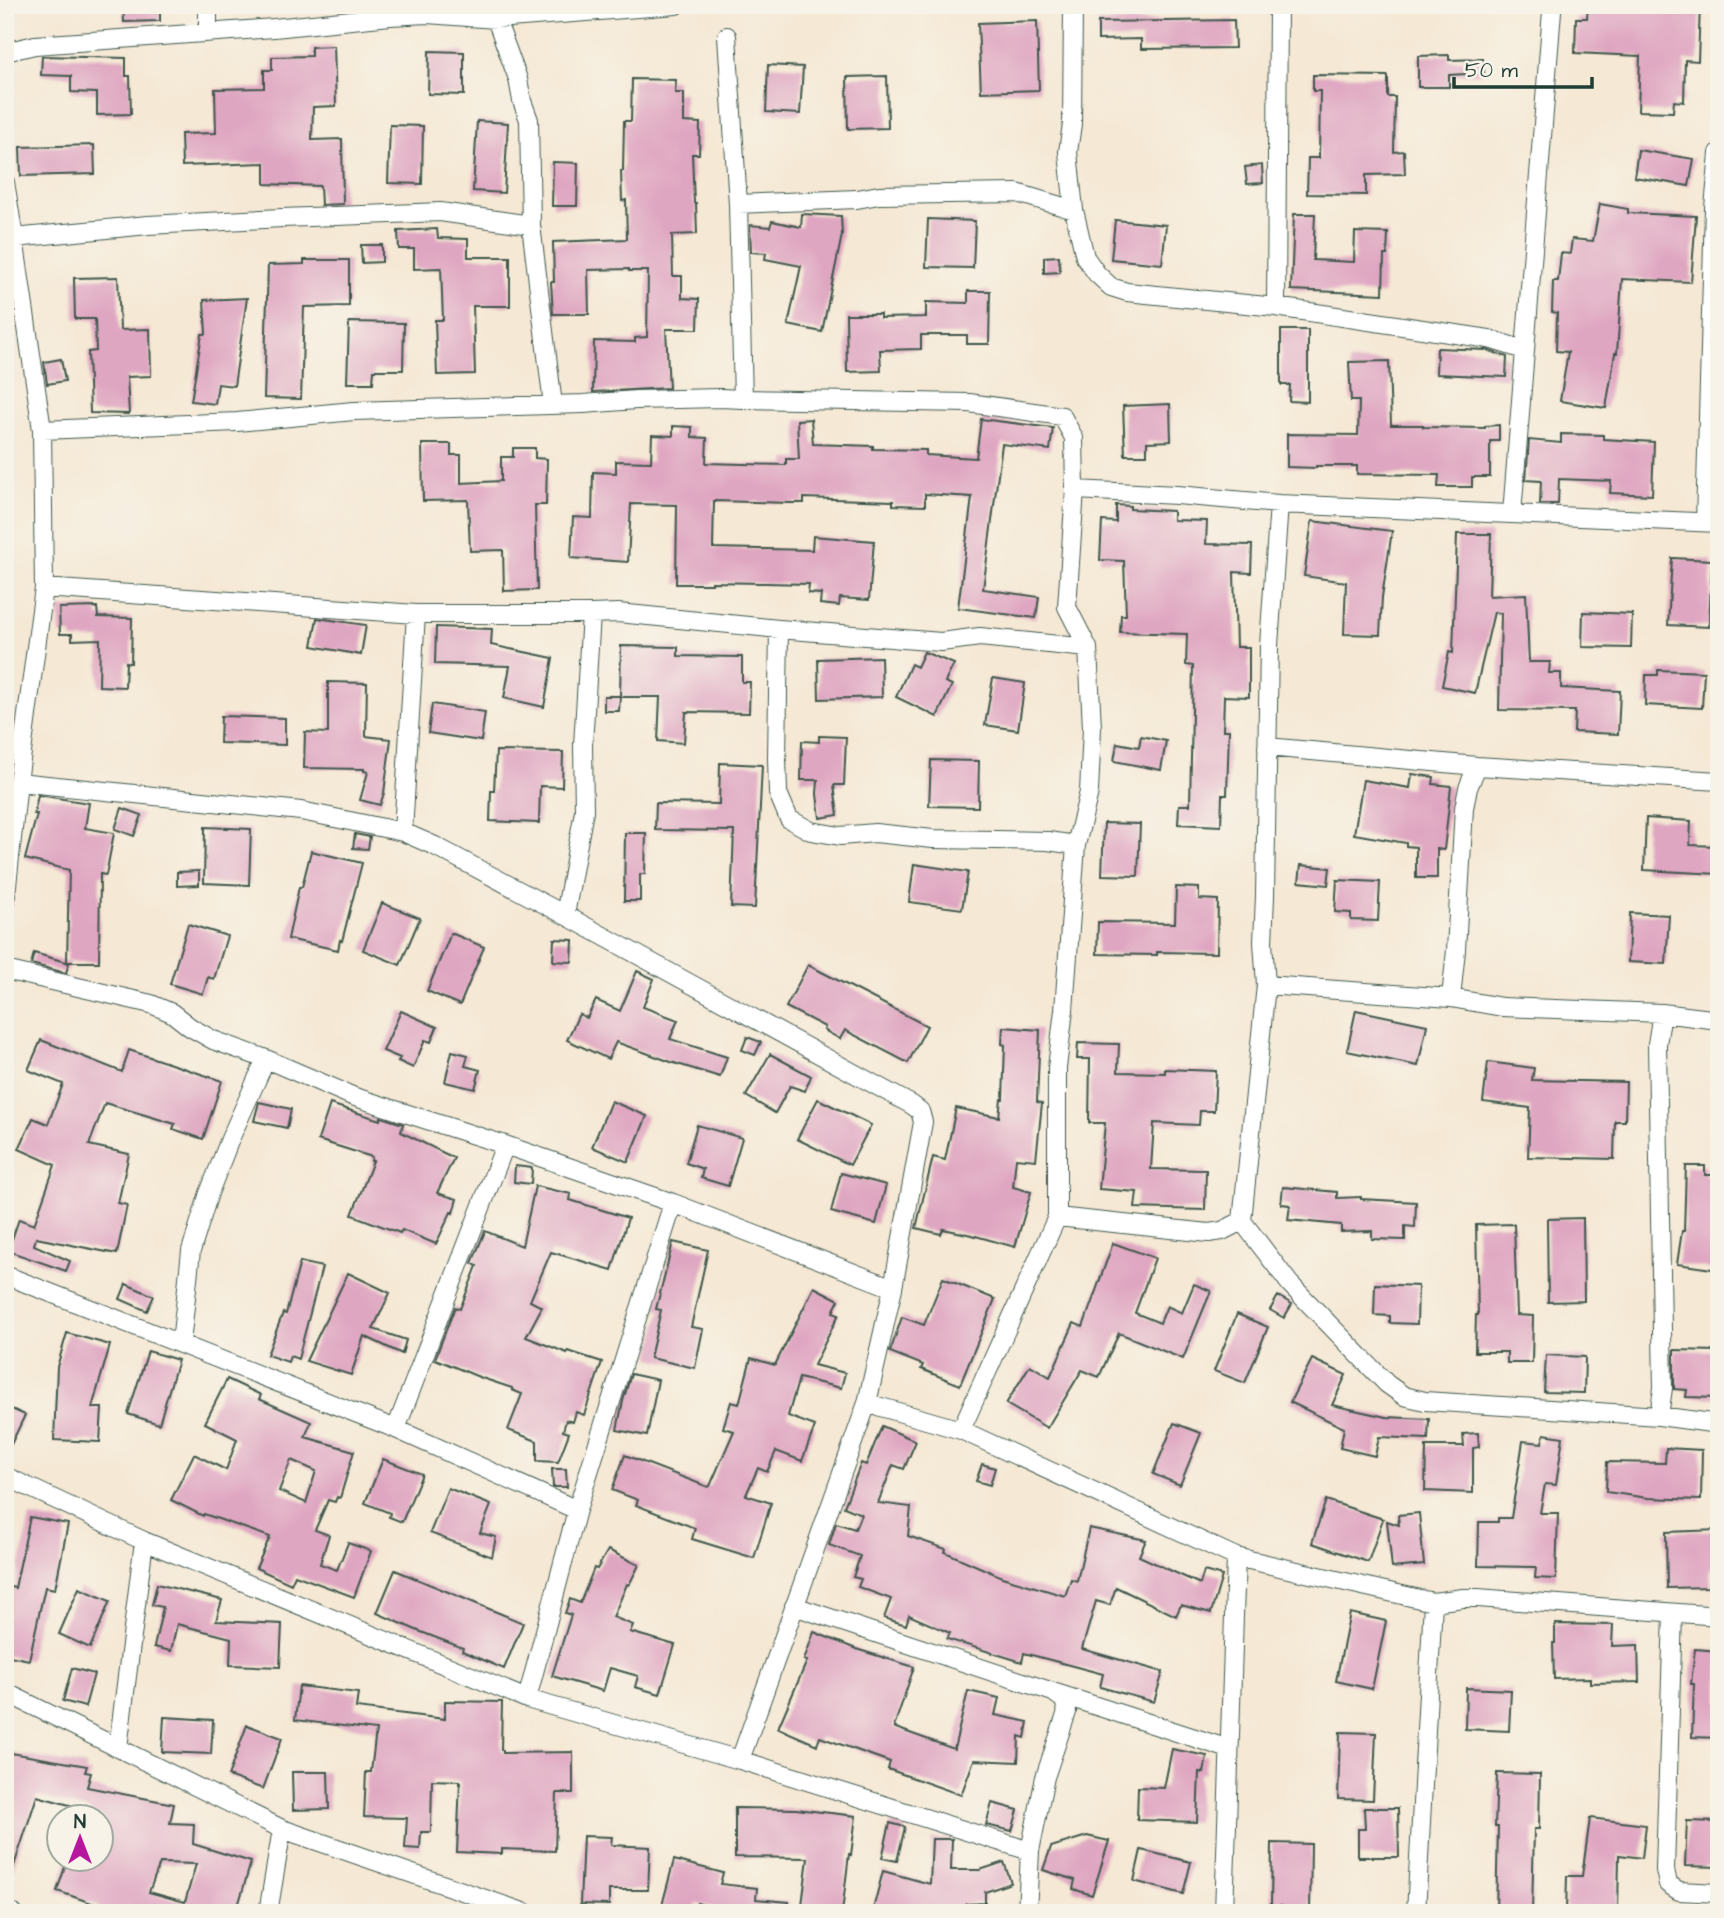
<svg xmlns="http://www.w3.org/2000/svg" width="1724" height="1918" font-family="'Architects Daughter',sans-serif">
  <rect width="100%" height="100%" fill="#f7f3e8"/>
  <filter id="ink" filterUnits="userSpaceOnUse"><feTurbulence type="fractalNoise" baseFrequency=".0143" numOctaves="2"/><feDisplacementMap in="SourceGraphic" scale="14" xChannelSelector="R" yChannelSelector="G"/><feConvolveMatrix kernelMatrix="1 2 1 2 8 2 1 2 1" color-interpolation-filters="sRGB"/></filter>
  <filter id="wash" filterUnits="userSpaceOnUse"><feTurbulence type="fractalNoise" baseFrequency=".00686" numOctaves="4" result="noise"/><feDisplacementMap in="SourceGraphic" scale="28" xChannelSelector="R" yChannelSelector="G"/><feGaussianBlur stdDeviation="1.57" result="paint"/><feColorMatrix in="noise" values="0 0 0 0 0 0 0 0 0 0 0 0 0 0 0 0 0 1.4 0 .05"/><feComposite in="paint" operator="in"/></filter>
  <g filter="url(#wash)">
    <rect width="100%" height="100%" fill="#f5e8d4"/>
    <g id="blocks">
      <path fill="#dfa6c1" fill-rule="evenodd" d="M123 5H160V21L124 22Z
        M1588 5H1700L1698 61 1685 60 1684 102 1674 101 1673 112 1638 111 1640 56 1575 53 1576 18H1587Z
        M1234 20 1235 48 1141 49V39L1098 40V22Z
        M1037 21 1039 90 981 92 978 23Z
        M334 46 336 106 313 107 312 140 342 139 343 204 321 205 320 186 265 184V163L182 166 181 134 216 133 215 89 264 88V70H272V57L311 56V47Z
        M429 51 464 52V95L428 94Z
        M1449 55V60L1483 59 1484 73 1449 75V87H1418V56Z
        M42 56 126 58V76H130L131 114 97 115V93L71 92V76L41 75Z
        M768 65 803 67 800 114 766 112Z
        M1313 75 1388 76V97H1395L1394 152 1404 151 1405 174 1366 175V195L1307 194 1308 158H1319L1320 91H1313Z
        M887 76 888 128 848 129 847 77Z
        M632 79 676 80 675 93H684V122L700 123 699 154H692L694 203H696L697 234 672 235 673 276H682V298L699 299 698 329H666L669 388 593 392 594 341 635 342V338L647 337 648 271H629V269L588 270 589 314H553L551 282H554L553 242 627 239 626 200 622 201 621 171H623L624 121H631Z
        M477 121 508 123 504 193 473 191Z
        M390 125 423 126 422 184 388 183Z
        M94 145 95 174 21 176 20 147Z
        M1638 150 1694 159 1689 186 1634 177Z
        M553 162 578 163 577 206H552Z
        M1262 165 1263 183 1247 184 1245 167Z
        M1600 204 1628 209V213L1696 216 1691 282 1622 279 1617 353H1615L1606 408 1560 401 1568 352 1556 351 1557 313 1552 312 1553 281H1558L1561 253 1570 254 1572 239 1593 241Z
        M802 214 841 216 842 235 822 332 788 325 801 266 765 259 766 253 751 252 750 225 770 227 772 221 801 227Z
        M1294 214H1315L1313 260 1354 262 1355 232 1388 233 1387 255H1384L1383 294 1291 290Z
        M928 219 975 221 973 268 926 267Z
        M1115 220 1166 225 1162 264 1111 259Z
        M437 229 438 238 468 239V257H510V306H473L475 374 437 375 435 320H443L441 268 414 269V249H399L398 231Z
        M361 245H382V262L362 263Z
        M1059 256 1060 272 1044 273V257Z
        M304 260H349V306L304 307 301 399 264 398 268 265 304 264Z
        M118 277 120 330 150 329 151 376 127 377 129 414 90 413 88 352 96 351 95 319H75L74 278Z
        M968 291H990L989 344H967V335H921V349L880 350 881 371 847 372 846 314H880V318L926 317V302L968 303Z
        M247 298 234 386 218 384 215 404 191 401 202 334H206L204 300Z
        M349 322 404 323 403 370H374L373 383H347Z
        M1281 330H1308V402L1289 401 1290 385H1281Z
        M1437 348 1487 350 1507 357 1506 377 1436 374Z
        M61 359 65 381 47 384 44 362Z
        M1389 361 1391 425H1423V427L1485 428V426L1499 425V441H1490V477H1472V487H1438L1439 475 1357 474V466H1316V468L1287 467V434L1358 435 1359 401H1351L1349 362Z
        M1170 404 1171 441 1147 442V455H1125L1123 406Z
        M811 419 813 444 873 446V449L926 450V455L976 458 981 419 1053 428 1050 450 1002 444 983 589 1039 597 1036 618 958 608 972 497 925 494V506L893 505V501L804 498V503H790L714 501 713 548 812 550 813 536 874 541 869 600 840 598 839 606 820 604 821 594 808 593 809 584 712 582V584H676L677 505 631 504 628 562 571 558 573 517 592 518 593 472 616 473V461L651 462 652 435 673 436V426L692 427V437L707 438 706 463 786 465V459H799L797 420Z
        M1561 434 1603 435V439L1654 442 1652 495 1610 493 1611 481 1559 479 1558 504H1540L1541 481 1526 480 1529 440 1561 443Z
        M422 444H451V455H461V483L501 481V457H513V448H535V458L547 459 546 505H535L537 590 504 591 503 550 470 551 468 500 423 501Z
        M1116 505 1130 506V509L1173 511V520L1207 521 1206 544 1252 545 1251 573 1234 572 1236 647H1249V697L1224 696 1223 730H1229L1227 795H1222L1221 826 1178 824 1179 805H1190L1193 666 1186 665 1187 634 1120 632 1121 615H1126L1124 561 1100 560 1102 521 1116 522Z
        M1312 521 1392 531 1382 597 1380 635 1344 634 1346 582 1304 576Z
        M1457 534H1491L1489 596 1526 594 1529 662H1550L1549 673H1561V688L1620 691 1618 734 1574 732 1575 711 1499 710 1501 613 1494 612 1475 693 1442 686 1449 652 1453 653Z
        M1672 558 1712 560 1709 627 1668 625Z
        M97 607 98 617 132 618 131 663 126 662 125 687 99 686 100 639 72 640V634H60L59 608Z
        M1583 612 1632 614 1631 648 1582 647Z
        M317 618 366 625 361 655 312 646Z
        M436 627 492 629 491 645 553 658 544 707 504 698 510 666 435 664Z
        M621 646 678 647V656L742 657V682H750L749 713 686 712 684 743 658 741 660 697H620Z
        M924 652 954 664 945 682 952 685 937 717 896 697 911 664 917 667Z
        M881 657 882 697 819 699 818 659Z
        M1658 670 1704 672 1702 708 1645 705 1646 675H1658Z
        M993 678 1025 683 1018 730 985 725Z
        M328 682 367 683 366 736 391 739 384 793 380 805 360 800 368 772 364 771V769L304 768 305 732 328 733Z
        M604 696H620L619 711H604Z
        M432 704 485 712 481 741 428 733Z
        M221 716 285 718V745L220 743Z
        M819 736 846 737 844 785H834L838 815 820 818 817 794 818 780H801L802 741 819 742Z
        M1141 736 1166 741 1161 770 1114 761 1117 743 1139 747Z
        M496 751 563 752 562 787 540 786 539 823 490 821 491 791H494Z
        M931 760 979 761 978 807 929 806Z
        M720 763 762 765 755 908 731 907 734 831 655 830 656 803 719 804Z
        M1412 774 1434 777 1433 784 1451 786 1444 850 1437 849V878H1416V847L1406 846V843L1354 834 1363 780 1410 788Z
        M38 795 89 803 85 828 114 833 106 875 100 874 99 962H67L69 870 25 859 37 814H34Z
        M122 808 142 815 134 836 115 829Z
        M1646 818 1691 821 1690 845 1719 846V874L1644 870Z
        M1104 823 1140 824 1138 876 1102 875Z
        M205 827 251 829 249 885 204 883Z
        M625 833H646L645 874H640V901H624Z
        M355 834 370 837 368 849 353 848Z
        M311 851 362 863 342 941 340 940 338 950 288 939 299 887H302Z
        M914 864 968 872 962 909 909 902Z
        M1301 865 1330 868 1328 885 1299 882Z
        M199 871V885L177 886V872Z
        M1337 880 1380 882 1378 921 1351 920V913L1335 912Z
        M1176 887 1199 888V899L1218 900 1217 953 1157 952V955L1097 954 1098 922 1175 923Z
        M382 903 420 918 400 965 363 950Z
        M1630 913 1669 915 1666 964 1628 962Z
        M188 924 227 936 214 979 208 977 203 994 170 984Z
        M451 933 484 947 460 1005 427 991Z
        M554 939 573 940 572 962 553 961Z
        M34 953 69 963 66 973 31 964Z
        M808 965 927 1026 908 1063 845 1030 840 1039 824 1030 825 1027 786 1007Z
        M637 971 654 979 643 1007 678 1020 670 1039 727 1057 720 1077 671 1062 616 1042 608 1059 567 1040 579 1014 587 1018 596 1000 620 1011Z
        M1356 1010 1427 1025 1418 1066 1347 1051Z
        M401 1011 437 1027 431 1042 425 1040 413 1068 398 1061 400 1058 383 1051Z
        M1003 1027 1040 1030 1037 1102 1042 1103 1036 1160 1016 1158 1013 1187 1031 1192 1015 1247 972 1235 943 1229 941 1234 916 1228 933 1157 945 1160 956 1108 999 1117 1001 1099H1003L1005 1045 1002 1044Z
        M747 1037 761 1042 755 1055 742 1050Z
        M41 1040 122 1072 129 1050 222 1081 203 1139 173 1129 175 1124 105 1103 89 1145 129 1154 118 1203 127 1205 117 1254 36 1238 34 1245 70 1261 66 1271 8 1251 19 1219 34 1225 55 1165 19 1149 33 1118 48 1124 63 1084 28 1070Z
        M1078 1043 1119 1044 1118 1072 1165 1073V1069L1216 1071 1214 1111H1200L1199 1125 1154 1123 1151 1169 1206 1170 1205 1210 1135 1208 1137 1192 1099 1189 1105 1123H1089L1090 1059H1077Z
        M452 1051 468 1055 465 1066 480 1070 475 1089 445 1082Z
        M770 1054 811 1076 805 1091 790 1086 775 1113 746 1096Z
        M1488 1062 1534 1068 1532 1080 1626 1082 1625 1121H1615L1614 1159 1528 1157 1530 1108 1483 1102Z
        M818 1099 871 1125 850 1165 797 1139Z
        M611 1101 647 1116 628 1162 592 1147Z
        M259 1102 291 1109 287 1128 254 1121Z
        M330 1104 380 1120 381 1117 403 1124 401 1132 454 1158 437 1193 457 1199 453 1213 451 1212 436 1244 402 1230 400 1233 352 1215 373 1161H371L372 1157 318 1140Z
        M697 1125 742 1138 728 1186 701 1178 703 1169 686 1163Z
        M515 1166 532 1168 531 1184 514 1182Z
        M1686 1166H1705V1175H1719V1270L1677 1264 1682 1231H1684Z
        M841 1173 886 1185 876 1224 831 1212Z
        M535 1186 571 1194 570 1200 628 1218 612 1270 551 1252 530 1301 542 1307 526 1337 567 1353 568 1351 602 1362 584 1415 576 1412 573 1422 566 1420 563 1431 569 1433 558 1462 537 1461V1441L508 1430 522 1394 512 1390V1388L479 1377 435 1359 455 1307 460 1309 477 1266 472 1263 485 1231 522 1246Z
        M1283 1187 1337 1192V1198L1361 1197V1199L1416 1202 1415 1227 1405 1226V1240L1372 1239V1231L1341 1232V1225L1288 1220 1290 1205 1281 1204Z
        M1583 1218 1584 1301 1548 1302 1547 1219Z
        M1514 1224 1517 1315 1533 1316 1532 1363H1507V1352H1475L1476 1315H1478L1476 1225Z
        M673 1242 708 1250 691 1327 703 1329 695 1368 650 1358 661 1310 656 1309Z
        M1113 1243 1155 1258 1135 1313 1160 1323 1167 1306 1182 1313 1194 1284 1211 1291 1183 1359 1119 1333 1099 1377 1082 1370 1047 1428 1006 1404 1030 1365 1050 1377 1074 1323 1083 1327Z
        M300 1262 322 1267 298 1359 290 1356 288 1362 267 1355 283 1313 286 1314Z
        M348 1273 390 1293 373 1329 406 1340 402 1354 364 1336 351 1375 306 1361Z
        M943 1278 995 1299 960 1385 921 1369 923 1365 890 1352 902 1317 924 1325Z
        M126 1284 154 1296 147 1311 120 1299Z
        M1375 1284 1418 1286 1417 1324 1390 1323V1316L1374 1315Z
        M814 1287 839 1300 833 1312 839 1314 814 1365 845 1373 841 1388 799 1378 788 1416 815 1426 802 1461 776 1451 767 1472 758 1468 746 1495 771 1503 754 1558 692 1539 695 1528 636 1505 638 1500 612 1490 625 1455 708 1487 710 1486 734 1431 723 1428 731 1402 739 1404 751 1358 775 1365Z
        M1278 1296 1292 1304 1284 1318 1270 1310Z
        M1237 1314 1268 1327 1245 1383 1214 1371Z
        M67 1333 110 1345 92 1408H102L100 1442 54 1440 57 1367Z
        M1674 1350 1719 1351V1398L1686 1397 1687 1390 1674 1389Z
        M148 1351 178 1360 159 1424 128 1414Z
        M1546 1355 1585 1357 1584 1393 1544 1392Z
        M1312 1359 1346 1375 1332 1405 1386 1417 1429 1419 1428 1439 1379 1437 1375 1456 1340 1448 1344 1428 1290 1402Z
        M631 1374 658 1380 647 1436 617 1430 623 1401Z
        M227 1379 261 1395 259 1399 311 1422 305 1437 354 1451 340 1498 337 1497 335 1502 328 1500 315 1530 329 1535 320 1564 337 1570 348 1543 371 1551 354 1597 295 1575 291 1584 256 1568 270 1537 204 1514 203 1516 171 1500 194 1454 226 1470 237 1439 205 1423ZM291 1460 316 1471 306 1503 279 1491Z
        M5 1406 25 1415 5 1457Z
        M1174 1423 1201 1433 1180 1485 1153 1474Z
        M882 1426 916 1441 904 1469 893 1465 878 1503 911 1507 908 1536 946 1549 945 1552 1002 1577 1065 1596 1071 1579 1077 1581 1089 1528 1146 1540 1139 1556 1200 1584 1204 1571 1222 1576 1211 1613 1181 1605 1176 1616 1116 1587 1110 1605 1096 1601 1082 1649 1163 1672 1154 1702 1100 1687 1103 1674 1024 1653 1022 1662 947 1639 950 1633 909 1615 906 1625 884 1618 891 1599 858 1587 861 1579 853 1577 860 1556 829 1545 836 1523 855 1529 861 1514 844 1507 861 1463 866 1465Z
        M1478 1433 1479 1447 1473 1448V1493L1425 1491 1426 1446H1464L1463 1434Z
        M1544 1434 1563 1437 1556 1485 1545 1484 1540 1513H1558L1556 1579 1535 1578 1536 1567 1478 1566 1479 1522H1498V1518H1511L1523 1441 1542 1443Z
        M1666 1448 1702 1450 1701 1500 1648 1498 1606 1492 1607 1462 1665 1463Z
        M383 1459 422 1474 402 1522 389 1517 390 1513 365 1503Z
        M982 1464 995 1468 990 1485 976 1481Z
        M552 1469H566L567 1487H553Z
        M448 1488 491 1505 480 1533 496 1537 492 1557 430 1533Z
        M1326 1500 1383 1519 1368 1562 1312 1543Z
        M1419 1513 1424 1565 1392 1568 1387 1521 1399 1525 1398 1515Z
        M30 1517 68 1524 55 1589 45 1587 29 1660 5 1655V1586L15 1588Z
        M1719 1530V1569L1710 1568 1711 1587 1667 1588 1666 1532Z
        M608 1550 639 1565 629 1585 627 1584 613 1617 633 1625 630 1632 675 1645 660 1694 635 1687 638 1676 610 1668 603 1691 552 1676 571 1615 565 1613 570 1599 580 1603 594 1568 597 1569Z
        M395 1570 523 1623 504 1669 462 1651 463 1648 416 1630 377 1613Z
        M157 1584 222 1600 216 1621 282 1624 280 1667 230 1665 231 1638 177 1624 171 1651 154 1647 163 1607 152 1605Z
        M79 1588 110 1601 90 1648 59 1634Z
        M1350 1613 1386 1621 1372 1689 1336 1681Z
        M1555 1624 1613 1625 1612 1646 1638 1645 1639 1682 1590 1683V1678L1554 1679 1553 1643H1555Z
        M814 1632 856 1649 914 1667 894 1727 896 1728 954 1749 968 1691 999 1698 995 1715 1028 1722 1025 1738 1019 1736 1018 1762 974 1760 961 1795 888 1769 890 1762 820 1737 817 1745 778 1728 807 1661 804 1660Z
        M1695 1649 1719 1651V1738L1692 1737 1694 1684H1691Z
        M72 1668 94 1674 85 1707 63 1701Z
        M299 1686 358 1693 356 1708 445 1719V1701L502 1702 501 1750H503V1753L573 1752V1793H557L555 1851 502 1849V1854L457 1852 460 1781 432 1780 431 1832H421L420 1849 405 1848 407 1818 364 1817 366 1772H371L376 1730 295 1720Z
        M1466 1688 1511 1690 1509 1731 1465 1729Z
        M164 1717 213 1720 211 1754 162 1752Z
        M247 1725 282 1738 263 1789 228 1776Z
        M1340 1732 1376 1733 1373 1800 1338 1799Z
        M1172 1749 1207 1756 1204 1773 1199 1772 1197 1822 1137 1820 1138 1787 1164 1788Z
        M5 1752 87 1766 85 1772 91 1773 87 1787 174 1804 170 1823 194 1824 193 1844 251 1862 236 1913H151L125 1906 124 1913H98L100 1906 57 1891 68 1858H102V1816H90L91 1811 37 1796 8 1884 5 1883ZM160 1863 196 1864 185 1902 149 1892Z
        M292 1772H328L329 1809 293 1810Z
        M1497 1773 1540 1774 1539 1829H1534L1532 1913H1496L1498 1827H1495Z
        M992 1803 1018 1810 1012 1831 986 1825Z
        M735 1808 796 1809 856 1816 851 1855 849 1854 842 1913H801L808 1858 735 1857Z
        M1364 1808H1398L1399 1857H1358V1829H1365Z
        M1590 1818 1646 1825 1642 1858 1619 1855 1618 1913 1566 1912 1567 1876H1582Z
        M1687 1821 1719 1822V1867L1685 1866Z
        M890 1823 905 1827 897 1861 882 1858Z
        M583 1836 612 1837 611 1845 650 1847 648 1890H609V1905L580 1904Z
        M1087 1836 1109 1841 1092 1895 1073 1889 1075 1880 1043 1870 1051 1847Z
        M932 1839H952L951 1870H980L1004 1862 1011 1883 985 1892V1903L967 1904 965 1913H872L883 1871 930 1884Z
        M1272 1843 1311 1844 1310 1913H1282V1906H1271Z
        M1141 1850 1191 1862 1183 1894 1134 1881Z
        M674 1860 723 1873 720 1884 757 1888 756 1899 789 1902V1913H733L697 1903 695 1913H660Z"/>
    </g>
  </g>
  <g filter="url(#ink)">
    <use href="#blocks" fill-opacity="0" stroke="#3f574c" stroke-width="2"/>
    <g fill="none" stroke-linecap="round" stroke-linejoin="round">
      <g stroke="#3f574c" stroke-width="20">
        <path id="minor" d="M208 5V33
          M1073 5 1072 124 1068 152 1074 210 1085 257 1097 274 1111 287 1127 292 1276 307 1489 339 1524 350
          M496 19 518 79 522 101 529 120 531 225 553 405
          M5 52 35 45 274 28 390 16 427 14 496 19 676 5
          M5 182 14 238 148 225 282 218 417 213 440 212 531 225
          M738 204 857 199 879 195 1017 193 1074 210
          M14 238 42 430 237 422 354 411 583 404 636 400 720 398 743 399 738 204 727 36
          M1276 307 1278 5
          M743 399 969 403 1062 416 1074 438 1075 490 1067 607 1088 648 1092 728 1089 792 1076 845 1064 1010 1057 1068V1217L961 1430
          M42 430 44 588 18 782 301 811 403 832 435 846 565 915 912 1105 920 1111 923 1122 893 1288 867 1403 740 1760
          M1075 490 1177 495 1279 504 1719 523
          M1279 504 1269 645 1265 896 1263 942 1266 985 1242 1221 1290 1284 1387 1384 1404 1396 1425 1401 1659 1416 1719 1424
          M1512 514 1552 11
          M1705 522 1714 208 1719 153
          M44 588 416 614H591
          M779 629 777 758 778 793 789 819 811 831 840 836 875 833 933 839 1048 841 1076 845
          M1267 747 1477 766 1719 781
          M403 832 416 614
          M5 904 18 782
          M565 915 584 811 583 745 591 614 618 613 779 629 941 642 980 637 1088 648
          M5 970 151 1004 172 1013 190 1027 213 1040 266 1059 352 1096 505 1145 673 1203 893 1288
          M1266 985 1451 998 1502 1007 1662 1013 1719 1020
          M1451 998 1456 950 1464 808 1468 788 1477 766
          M1057 1217 1209 1233 1222 1231 1242 1221
          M5 1275 396 1429 577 1510
          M181 1343 191 1251 209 1193 230 1139 266 1059
          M867 1403 961 1430 1236 1557 1433 1602 1463 1598H1478L1719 1616
          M1659 1416 1663 1388 1657 1044 1662 1013
          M396 1429 505 1145
          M5 1476 144 1541 527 1699 740 1760 1030 1851
          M794 1606 1053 1692 1064 1700 1067 1712 1045 1777 1030 1851 1027 1913
          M1673 1613 1665 1870 1668 1884 1679 1891 1719 1893
          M5 1692 282 1829 526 1913
          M1056 1693 1229 1749
          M527 1699 577 1510 673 1203
          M118 1748 144 1541
          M5 1910 13 1913
          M268 1913 282 1829
          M1224 1913 1236 1557
          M1416 1913 1433 1602"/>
      </g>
      <use href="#minor" stroke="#fff" stroke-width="18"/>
    </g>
  </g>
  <rect width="1724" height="1918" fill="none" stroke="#f7f3e8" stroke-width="28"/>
  <g transform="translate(80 1838)"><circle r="33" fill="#f7f3e8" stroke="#a1aaa0" stroke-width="2"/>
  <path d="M0-5L12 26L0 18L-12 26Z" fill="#b5179e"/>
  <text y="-10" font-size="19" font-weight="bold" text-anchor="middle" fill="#1f3d34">N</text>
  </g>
  <path d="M1454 77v10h138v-10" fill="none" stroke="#1f3d34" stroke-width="3.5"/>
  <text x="1465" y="77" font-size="21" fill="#1f3d34" stroke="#f7f3e8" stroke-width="5" paint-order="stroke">50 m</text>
</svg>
